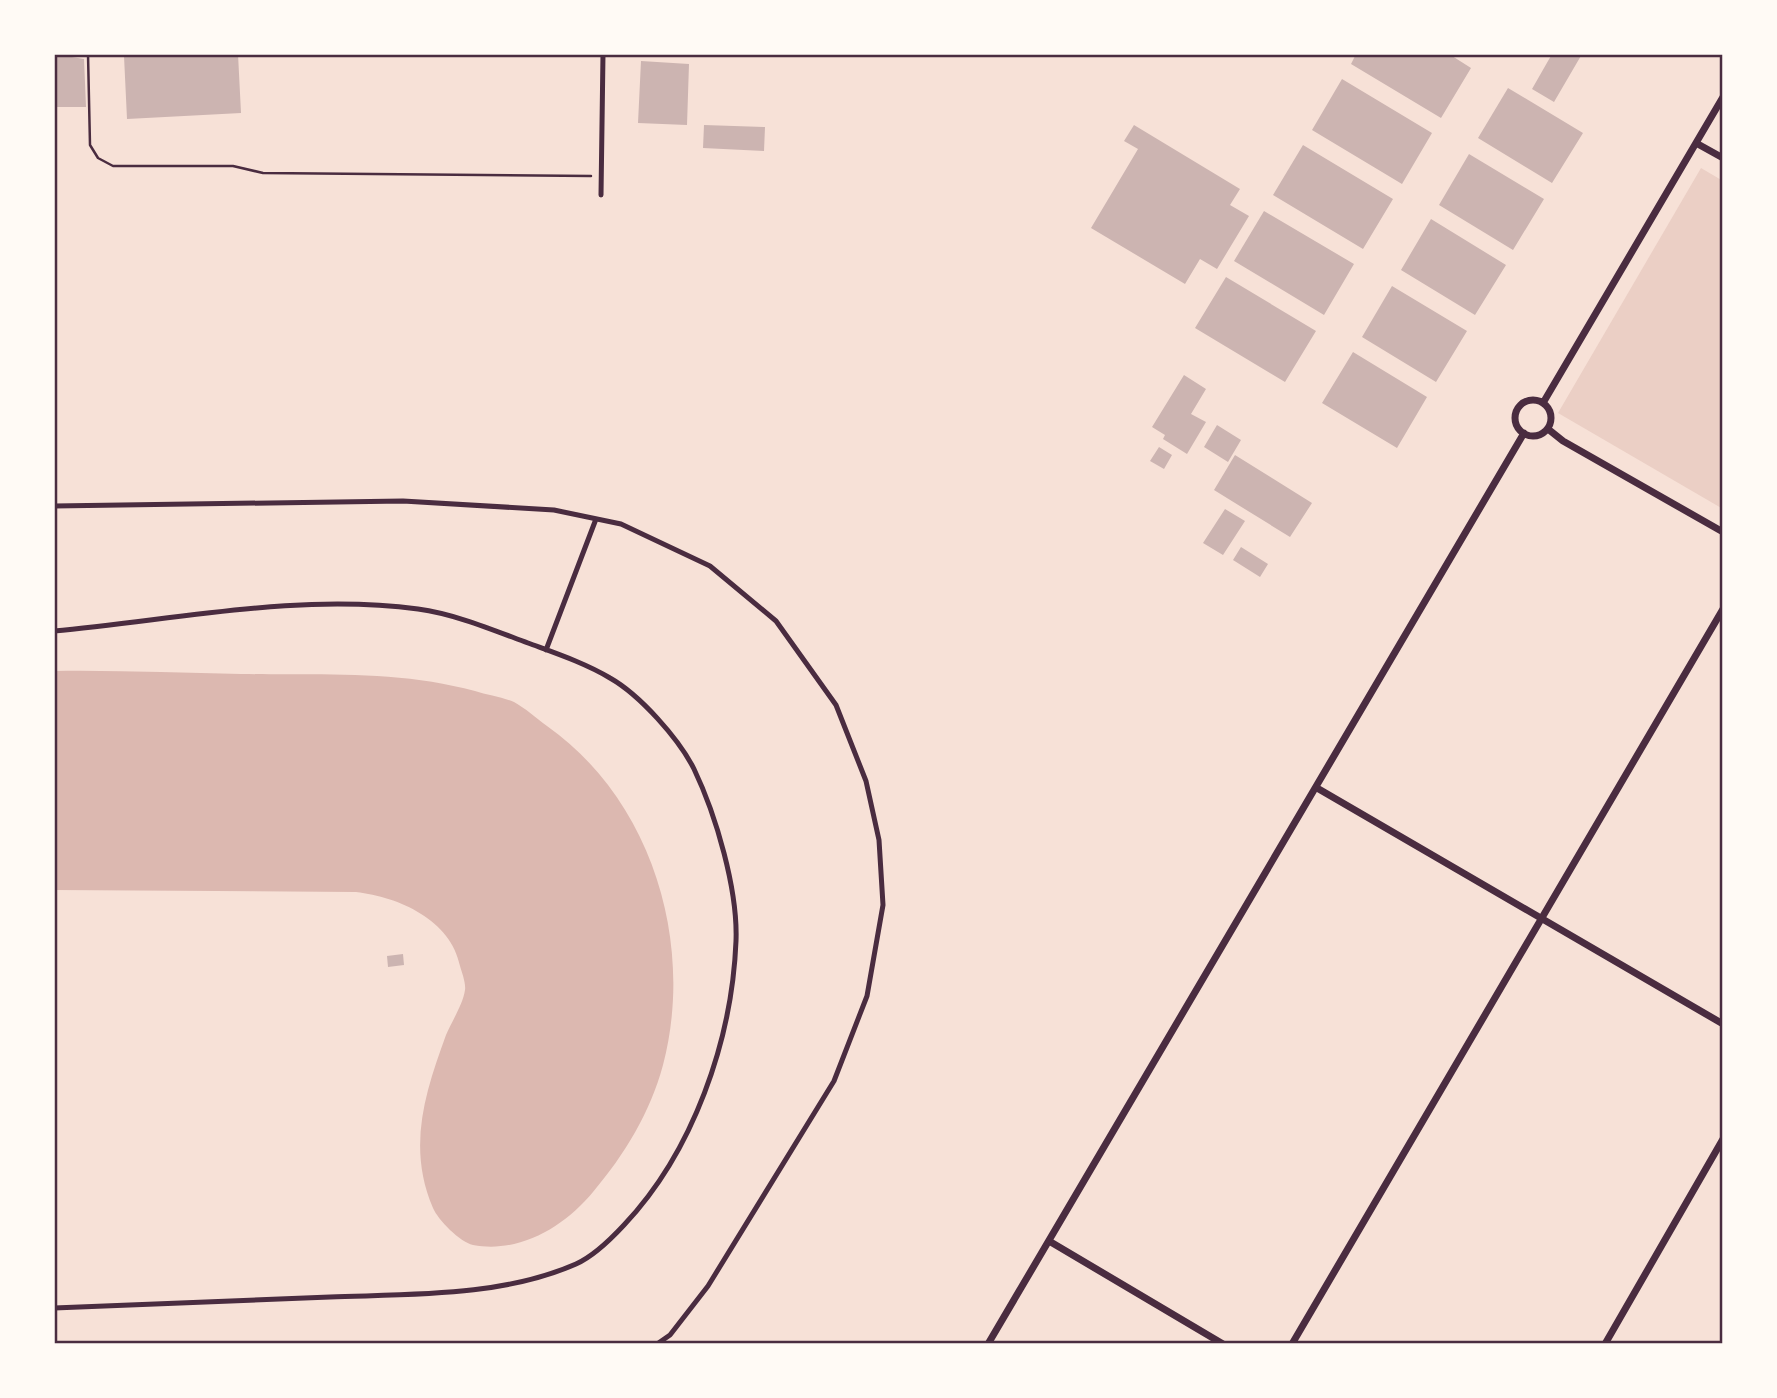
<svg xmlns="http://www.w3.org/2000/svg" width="1777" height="1398" font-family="'Fira Sans Condensed',sans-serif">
  <rect width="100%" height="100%" fill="#f7e1d7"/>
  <path fill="#ebcfc5" d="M1701 168 1723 181V509L1558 413Z"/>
  <path fill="#dcb8b0" d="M54 671C117 670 179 673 241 674 319 675 399 670 475 691 487 695 502 697 514 702 525 708 536 718 547 726 652 800 695 943 663 1065 650 1113 625 1154 593 1192 565 1226 520 1254 473 1245 460 1242 438 1220 433 1208 407 1147 425 1093 446 1035 452 1021 463 1004 465 990 466 983 462 973 460 966 451 920 399 897 356 892L54 890Z"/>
  <path fill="#ccb4b1" d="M54 54 84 59 86 107H54Z
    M131 54H238L241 113 127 119 124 56Z
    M1356 54H1449L1471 68 1441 118 1351 64Z
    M1552 54H1582L1554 102 1532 89Z
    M641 61 689 64 687 125 638 123Z
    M1342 79 1432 133 1402 184 1312 130Z
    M1508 88 1583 133 1552 183 1478 138Z
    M704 125 765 127 764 151 703 148Z
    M1134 125 1240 189 1230 205 1249 216 1217 269 1200 259 1185 284 1091 228 1138 149 1124 141Z
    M1303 145 1393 199 1363 249 1273 195Z
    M1469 154 1544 199 1513 250 1439 205Z
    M1264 211 1354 264 1324 315 1234 261Z
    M1431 219 1506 265 1475 315 1401 270Z
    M1226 277 1316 331 1285 382 1195 328Z
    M1392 286 1467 331 1436 382 1362 337Z
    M1353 352 1427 397 1397 448 1322 403Z
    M1184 375 1206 389 1191 414 1206 422 1187 454 1163 439 1165 435 1152 427Z
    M1217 425 1241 440 1228 462 1204 447Z
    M1159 447 1172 455 1164 469 1150 461Z
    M1235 455 1312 503 1290 537 1214 490Z
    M1225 509 1245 521 1223 555 1203 543Z
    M1241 547 1268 564 1260 577 1233 560Z
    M403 954 404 965 388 967 387 956Z"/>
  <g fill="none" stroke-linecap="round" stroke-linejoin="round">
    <path stroke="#4a2c40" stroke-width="2.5" d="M88 54 90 145 98 158 113 166H233L263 173 591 176"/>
    <path stroke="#4a2c40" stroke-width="5" d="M601 195 603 54
      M54 506 403 501 554 510 621 524 710 566 776 621 836 705 866 781 879 840 883 905 867 996 834 1081 708 1286 670 1335 657 1344
      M54 631C175 620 296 593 418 609 455 614 493 630 528 643 555 653 585 663 610 678 640 695 679 739 694 769 716 815 738 890 736 941 732 1041 693 1152 624 1225 611 1239 594 1256 576 1264 501 1297 411 1294 330 1297 238 1301 146 1305 54 1308
      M546 650 596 519"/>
    <path stroke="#4a2c40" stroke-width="7" d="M1696 143 1723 158
      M1515 418a18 18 0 1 1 36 0a18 18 0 1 1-36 0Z
      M1543 403 1723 97
      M1548 429 1563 441 1723 532
      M1317 788 1723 1024
      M1049 1241 1223 1344
      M988 1344 1524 433
      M1292 1344 1723 609
      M1605 1344 1723 1139"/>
  </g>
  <rect width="1777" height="1398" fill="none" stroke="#fffaf5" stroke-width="112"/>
  <rect x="56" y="56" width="1665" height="1286" fill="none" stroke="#4a2c40" stroke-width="2.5"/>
</svg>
